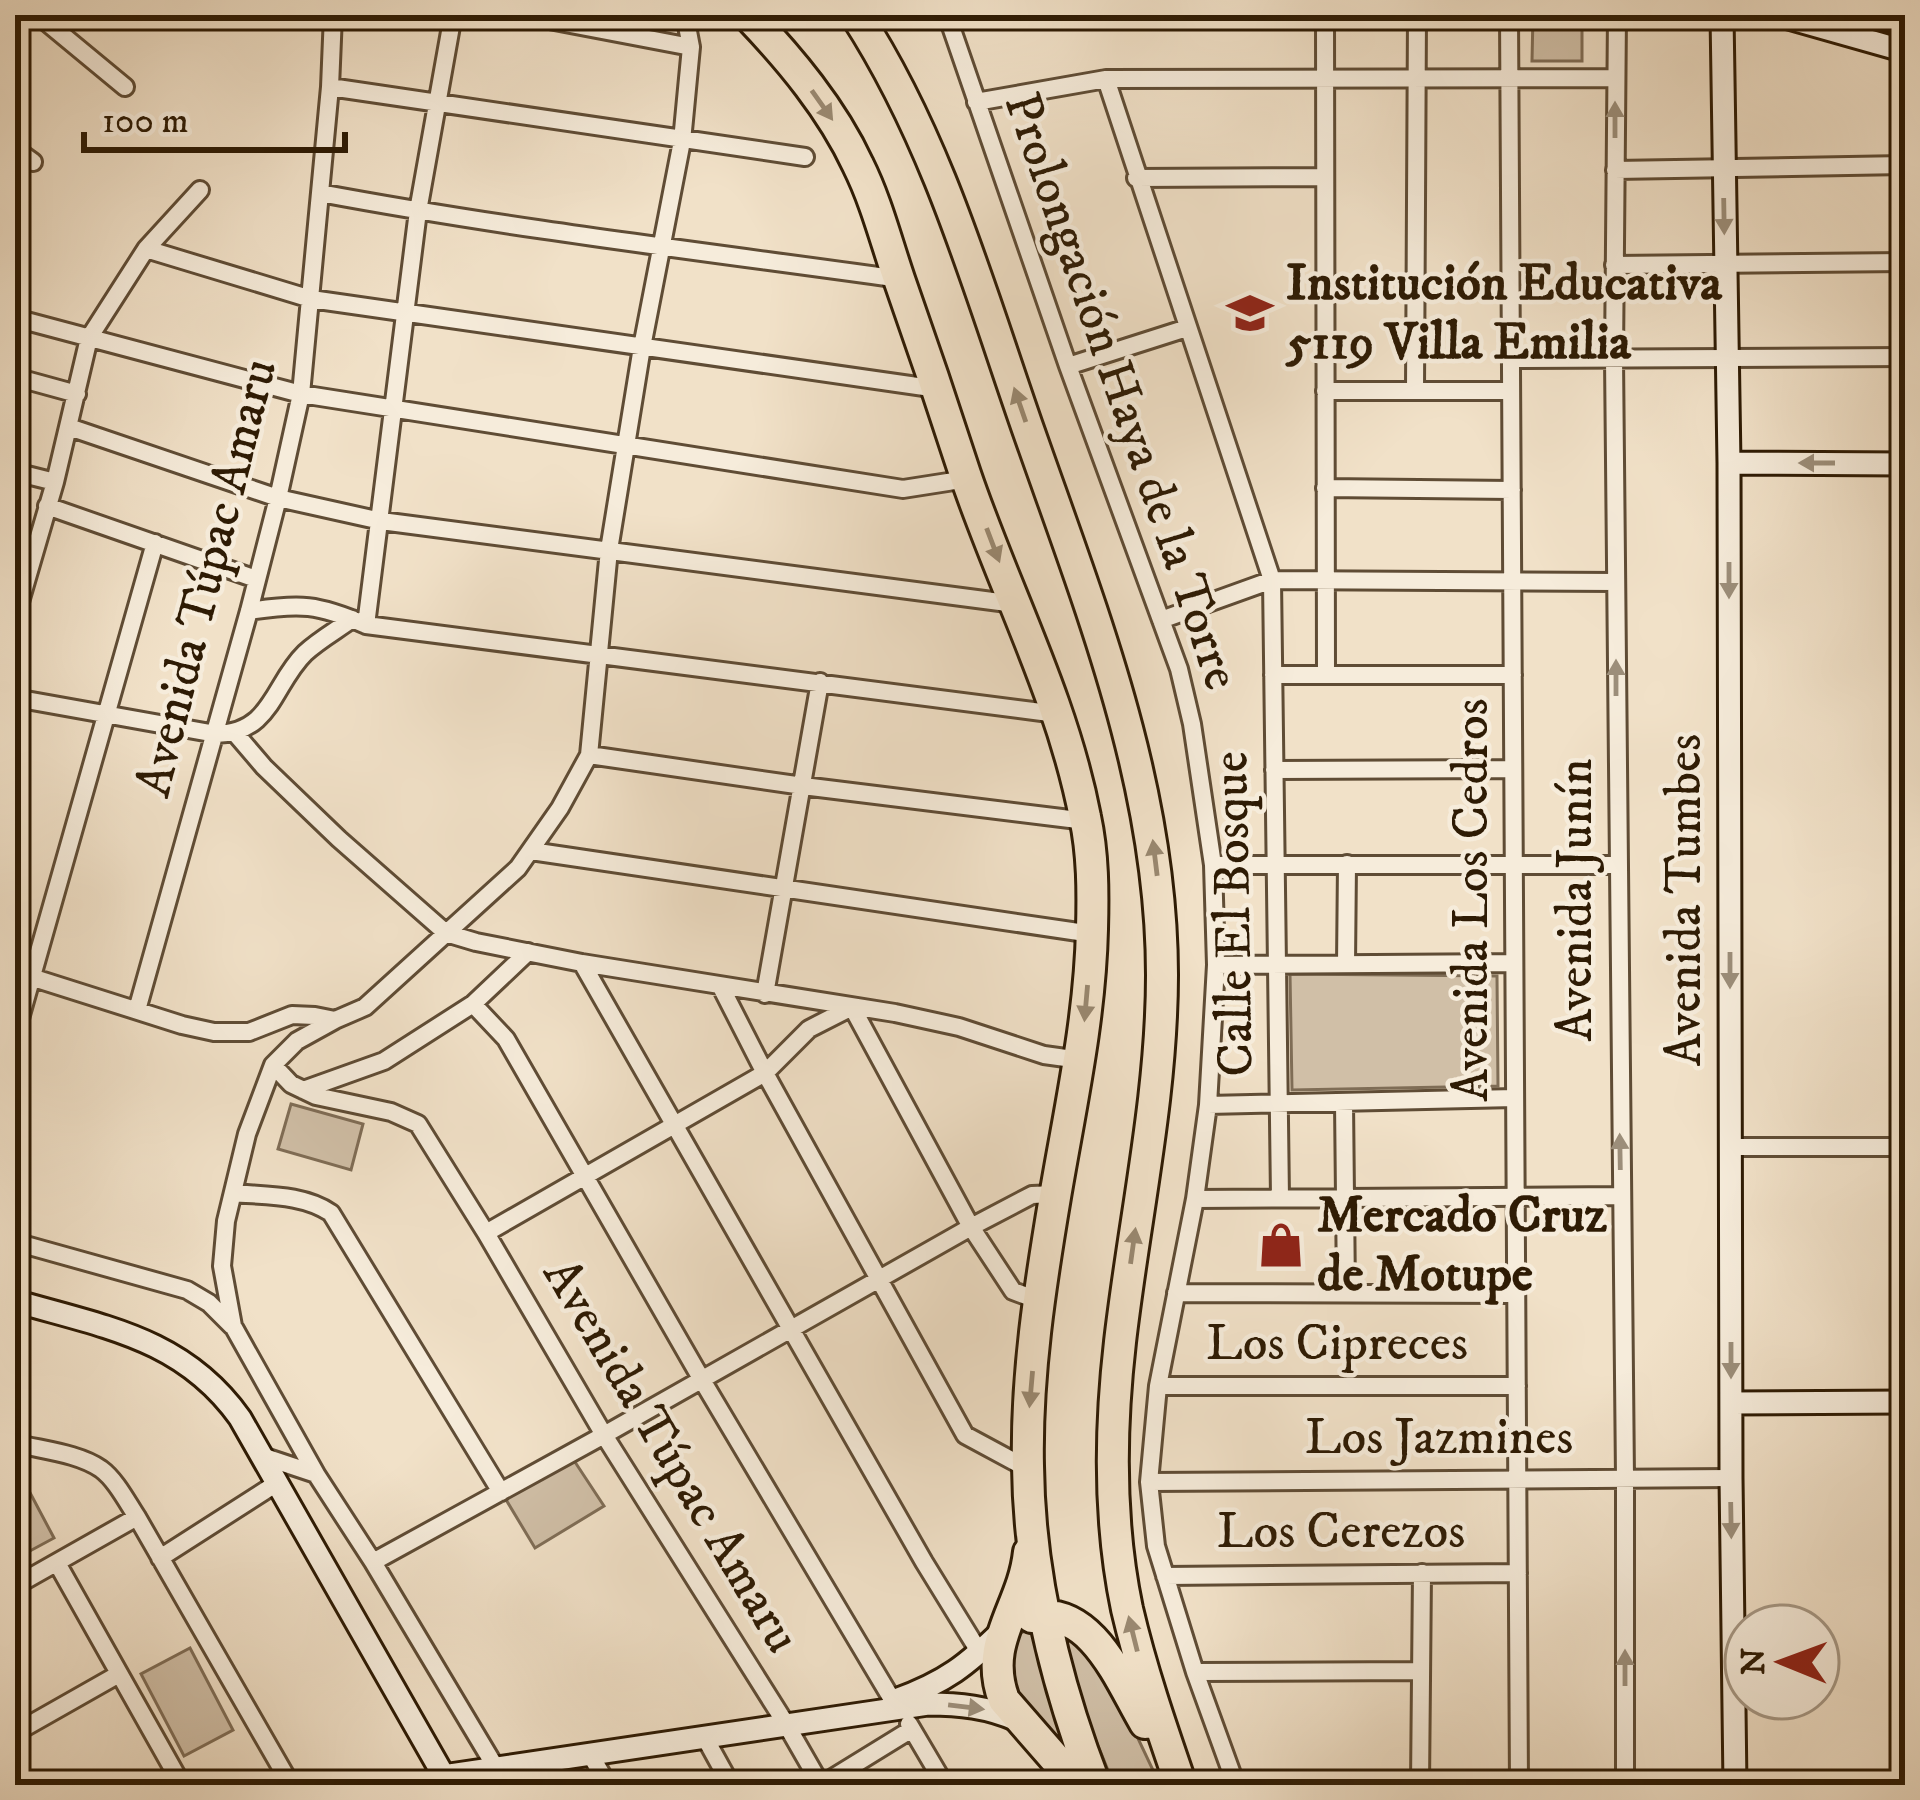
<svg xmlns="http://www.w3.org/2000/svg" width="1920" height="1800" font-family="'IM FELL DW Pica',serif">
  <rect width="100%" height="100%" fill="#f1e1c8"/>
  <filter id="stains"><feTurbulence type="fractalNoise" baseFrequency=".00167" numOctaves="4"/><feColorMatrix values="0 0 0 0 .2 0 0 0 0 .09 0 0 0 0 .02 0 0 0 .5 -.17"/></filter>
  <radialGradient id="worn" r=".72"><stop offset=".6" stop-color="#630" stop-opacity="0"/><stop offset="1" stop-color="#630" stop-opacity=".3"/></radialGradient>
  <path fill="#d0bfa7" stroke="#7f6d56" stroke-width="3" d="M1533 15H1582V61H1532Z
    M1290 974 1497 976 1498 1086 1292 1090Z
    M291 1104 363 1124 351 1170 278 1149Z
    M573 1459 604 1506 535 1548 505 1498Z
    M18 1470 54 1538 15 1559V1471Z
    M1056 1625 1100 1658 1160 1785H1114L1079 1699Z
    M1031 1628H1039L1081 1764 1061 1740 1019 1708 1005 1653 1015 1636Z
    M190 1648 233 1730 184 1756 141 1674Z"/>
  <g fill="none" stroke-linecap="round" stroke-linejoin="round">
    <g stroke="#5f4c35" stroke-width="22">
      <path id="street" d="M38 15 125 87
        M523 15 691 47
        M947 15 1068 366 1179 669 1192 724 1213 865 1216 965 1208 1105 1195 1199 1158 1386 1149 1482 1156 1546 1195 1672 1236 1785
        M1325 15 1326 674
        M1509 15 1519 1785
        M1617 15 1614 358 1625 1478V1785
        M1106 79 1272 580 1280 1198
        M330 87 805 157
        M976 102 1106 79 1615 78
        M15 149 33 162
        M1615 170 1905 165
        M1136 178 1325 177
        M320 193C512 229 706 252 900 279
        M146 249 311 299 938 389
        M1614 265 1905 262
        M15 318 301 394 903 489 967 479
        M1511 359 1905 357
        M1068 366 1187 328
        M15 377 77 394
        M1325 391H1511
        M1415 391 1417 15
        M69 427 278 498 381 521 1015 604
        M15 472 55 482
        M1325 488 1512 490
        M47 506 256 579
        M249 611C300 603 318 604 366 625L1057 714
        M15 619 55 482 89 338 146 249 200 190
        M1161 620 1272 580 1616 582
        M366 625 418 211 453 15
        M1273 675H1513
        M15 698 216 734C272 733 273 684 305 653 319 640 337 630 352 619
        M235 733 264 767 339 839 446 933 476 942 582 963 895 1013 959 1027 1044 1055 1080 1060
        M589 755 803 786 1086 821
        M1274 770 1513 769
        M531 851 1092 934
        M1213 865H1618
        M582 963 924 1562 980 1653
        M1346 964 1347 864
        M1216 965 1514 963
        M15 972 182 1025 214 1032H249L292 1015 315 1016 335 1020 365 1007 518 868 560 808 589 755 609 550 642 347 682 141 691 47 687 26 681 15
        M721 987 765 1073 965 1435 1028 1469
        M765 994 820 682
        M473 1004 506 1039 702 1380 893 1701
        M137 1010 249 611 278 498 301 394 330 87 333 15
        M15 1036 155 543
        M273 1065 291 1084 316 1096 391 1112 418 1124 486 1233 604 1435 786 1724 821 1785
        M303 1090 384 1061 473 1004 528 952
        M1344 1102 1346 1292
        M1208 1105 1515 1098
        M1730 1147H1905
        M233 1193C266 1196 303 1194 331 1213L501 1492
        M1195 1199 1621 1196
        M486 1233 765 1073 809 1029 852 1007 971 1227 1013 1291 1040 1301
        M15 1242 187 1290 209 1303 232 1326
        M1176 1293 1516 1294
        M1158 1386H1517
        M15 1443C41 1450 78 1453 101 1469 116 1480 127 1502 137 1517L291 1785
        M262 1456 316 1474 373 1562 496 1768
        M316 1474 233 1326 222 1266 226 1221 247 1134 273 1065 297 1041 335 1020
        M1149 1482 1731 1478
        M160 1558 277 1483
        M373 1562 604 1435 971 1227 1032 1195 1055 1194
        M57 1563 182 1785
        M1165 1576 1518 1573
        M15 1586 137 1517
        M1195 1672 1421 1671
        M909 1724 945 1785
        M15 1733 119 1674
        M704 1736 731 1785
        M590 1754 608 1785
        M821 1785 912 1729
        M1420 1785 1422 1573"/>
    </g>
    <g stroke="#2e1b04" stroke-width="27">
      <path id="secondary" d="M1722 15 1729 463 1731 1478 1735 1785
        M1778 15 1905 51
        M1876 15 1905 23
        M1729 463 1905 464
        M15 1301C104 1327 183 1338 240 1418L449 1785
        M1731 1403 1905 1402
        M896 1700C946 1682 967 1665 1004 1629
        M443 1776 928 1704C959 1704 988 1707 1017 1720"/>
    </g>
    <g stroke="#2e1b04" stroke-width="36">
      <path id="highway" d="M748 15C790 59 832 109 858 165 876 201 886 241 899 279 922 344 944 409 965 474 1004 589 1062 697 1085 817 1093 854 1093 892 1092 929 1090 1020 1070 1108 1055 1197 1040 1286 1026 1377 1028 1466 1029 1575 1056 1684 1095 1785
        M856 15C939 143 979 289 1029 432 1091 609 1162 784 1162 975 1162 1098 1134 1220 1120 1342 1110 1429 1109 1523 1127 1609 1141 1669 1161 1727 1181 1785
        M1029 1552C1023 1609 982 1641 1004 1700L1078 1785
        M1032 1617C1092 1605 1120 1681 1145 1723"/>
    </g>
    <use href="#street" stroke="#f6ecdb" stroke-width="16"/>
    <use href="#secondary" stroke="#f6ecdb" stroke-width="21"/>
    <use href="#highway" stroke="#f1e1c8" stroke-width="30"/>
  </g>
  <defs><path id="oneway-solid" d="M-6-.8H1V-3.2L6.5 0L1 3.2V.8H-6Z" transform="scale(3)"/></defs>
  <g fill="#998870">
    <use href="#oneway-solid" transform="translate(822 105) rotate(55)"/>
    <use href="#oneway-solid" transform="translate(1020 405) rotate(-109)"/>
    <use href="#oneway-solid" transform="translate(993 545) rotate(69)"/>
    <use href="#oneway-solid" transform="translate(1155 858) rotate(-97)"/>
    <use href="#oneway-solid" transform="translate(1086 1003) rotate(95)"/>
    <use href="#oneway-solid" transform="translate(1133 1246) rotate(-82)"/>
    <use href="#oneway-solid" transform="translate(1031 1389) rotate(95)"/>
    <use href="#oneway-solid" transform="translate(1133 1634) rotate(-104)"/>
  </g>
  <g fill="#9c8e7a">
    <use href="#oneway-solid" transform="translate(1615 120) rotate(-90)"/>
    <use href="#oneway-solid" transform="translate(1724 216) rotate(89)"/>
    <use href="#oneway-solid" transform="translate(1817 463) rotate(-180)"/>
    <use href="#oneway-solid" transform="translate(1729 580) rotate(90)"/>
    <use href="#oneway-solid" transform="translate(1616 678) rotate(-90)"/>
    <use href="#oneway-solid" transform="translate(1730 970) rotate(90)"/>
    <use href="#oneway-solid" transform="translate(1620 1152) rotate(-91)"/>
    <use href="#oneway-solid" transform="translate(1731 1360) rotate(90)"/>
    <use href="#oneway-solid" transform="translate(1731 1520) rotate(89)"/>
    <use href="#oneway-solid" transform="translate(1625 1668) rotate(-90)"/>
    <use href="#oneway-solid" transform="translate(966 1707) rotate(7)"/>
  </g>
  <defs>
    <g id="school-bare" transform="scale(3.6)"><path d="M0-5L7-2L0 1L-7-2ZM-4 1L0 2.5L4 1V4Q0 6-4 4Z" fill="#8f2418" stroke="#f6ecdb" stroke-width="2.5" paint-order="stroke"/></g>
    <g id="shop-bare" transform="scale(3.6)"><path d="M-5-2.5h2.3a2.7 3.5 0 0 1 5.4 0H5L5.5 6h-11ZM-1.5-2.5h3a1.5 2.3 0 0 0-3 0Z" fill="#8f2418" stroke="#f6ecdb" stroke-width="2.5" paint-order="stroke"/></g>
  </defs>
  <g fill-rule="evenodd">
    <use href="#school-bare" x="1250" y="313"/>
    <use href="#shop-bare" x="1281" y="1245"/>
  </g>
  <g text-anchor="middle" dominant-baseline="central" stroke-width="9" stroke-linejoin="round" paint-order="stroke">
    <g font-size="51" font-weight="bold" fill="#2e1b04" stroke="#f6ecdb" text-anchor="start">
      <text x="1286" y="284">Institución Educativa<tspan x="1286" dy="59">5119 Villa Emilia</tspan></text>
      <text x="1317" y="1216">Mercado Cruz<tspan x="1317" dy="59">de Motupe</tspan></text>
    </g>
    <g font-size="51" fill="#2e1b04" stroke="#f6ecdb">
      <text transform="translate(1121 391) rotate(71)">Prolongación Haya de la Torre</text>
      <text transform="translate(207 578) rotate(-76)">Avenida Túpac Amaru</text>
      <text transform="translate(1472 900) rotate(-90)">Avenida Los Cedros</text>
      <text transform="translate(1576 900) rotate(-90)">Avenida Junín</text>
      <text transform="translate(1685 900) rotate(-90)">Avenida Tumbes</text>
      <text transform="translate(1234 914) rotate(-91)">Calle El Bosque</text>
      <text x="1337" y="1344">Los Cipreces</text>
      <text x="1439" y="1438">Los Jazmines</text>
      <text transform="translate(671 1456) rotate(59)">Avenida Túpac Amaru</text>
      <text x="1341" y="1532">Los Cerezos</text>
    </g>
  </g>
  <rect width="1920" height="1800" fill="none" stroke="#f1e1c8" stroke-width="60"/>
  <rect x="18" y="18" width="1884" height="1764" fill="none" stroke="#2e1b04" stroke-width="6"/>
  <rect x="30" y="30" width="1860" height="1740" fill="none" stroke="#2e1b04" stroke-width="3"/>
  <g transform="translate(1782 1662) rotate(271)"><circle r="57" fill="#f6ecdb" stroke="#a69885" stroke-width="3"/>
  <path d="M0-9L21 45L0 30L-21 45Z" fill="#8f2418"/>
  <text y="-18" font-size="33" font-weight="bold" text-anchor="middle" fill="#2e1b04">N</text>
  </g>
  <path d="M84 132v18h261v-18" fill="none" stroke="#2e1b04" stroke-width="6"/>
  <text x="102" y="132" font-size="36" fill="#2e1b04" stroke="#f6ecdb" stroke-width="9" paint-order="stroke">100 m</text>
  <rect width="100%" height="100%" filter="url(#stains)"/>
  <rect width="100%" height="100%" fill="url(#worn)"/>
</svg>
